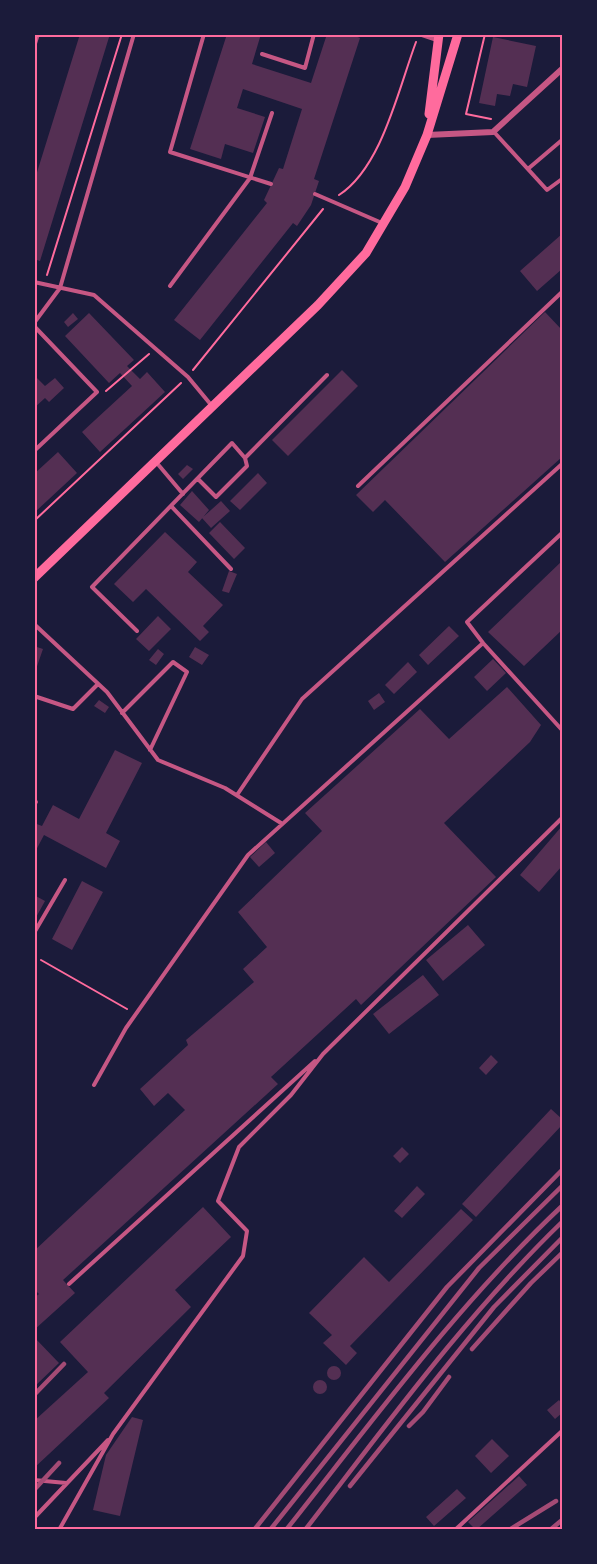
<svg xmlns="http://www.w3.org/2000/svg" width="597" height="1564" font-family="'Open Sans',sans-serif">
  <rect width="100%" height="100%" fill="#1b1b3a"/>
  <path fill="#542f53" d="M80 34H110L40 261 34 259V182Z
    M227 34H261L252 64 311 83 327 34H351L360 38 314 179 319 181 311 205 297 226 293 223 200 340 174 320 267 203 264 200 279 168 283 169 302 109 243 89 237 108 265 117 253 153 225 144 221 159 190 149Z
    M493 37 536 46 527 87 513 84 510 96 497 94 495 106 479 103Z
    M562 234V269L537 291 520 271Z
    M545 312 562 330V457L445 562 385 500 373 512 356 495Z
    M73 313 78 319 68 327 64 322Z
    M89 313 134 360 127 366 140 379 147 372 165 392 100 452 82 432 132 386 120 373 109 383 65 336Z
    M342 370 358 386 288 456 272 440Z
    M34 375 45 386 55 378 64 388 49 402 45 398 34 408Z
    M58 452 77 473 34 513V474Z
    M187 465 193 469 183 479 178 474Z
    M258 473 267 483 240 510 230 501Z
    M192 491 209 510 199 522 180 505Z
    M221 501 230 511 211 528 202 518Z
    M220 522 245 548 234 559 209 533Z
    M165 532 197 562 188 572 223 605 203 626 209 632 200 641 146 589 133 602 114 584Z
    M562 561V630L524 666 488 632Z
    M229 571 237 574 229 593 222 591Z
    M158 616 171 629 149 651 136 639Z
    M449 626 459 636 428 665 419 655Z
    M34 646 43 649 35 672H34Z
    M195 647 209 655 202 665 189 657Z
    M158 649 164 654 156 665 149 660Z
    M493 659 506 673 487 691 474 677Z
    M408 662 417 672 394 694 385 685Z
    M507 687 541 725 530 742 444 823 496 877 361 1005 356 999 271 1077 278 1084 63 1280 75 1293 34 1330V1298L39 1294 34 1289V1251L185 1110 168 1093 154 1106 140 1089 188 1045 186 1040 254 982 243 969 267 947 238 912 322 831 305 813 420 709 449 739Z
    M379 693 385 702 374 710 368 701Z
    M99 700 109 707 105 713 94 706Z
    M115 750 142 763 106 833 120 841 106 868 44 835 34 854V823L42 826 53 805 79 819Z
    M562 826V866L539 892 520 875Z
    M266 842 275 853 259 867 250 857Z
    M82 881 103 892 72 950 52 939Z
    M34 895 45 901 34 921Z
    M468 925 485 945 443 981 426 960Z
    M423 975 439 995 389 1034 373 1014Z
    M491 1055 498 1062 486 1075 479 1068Z
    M551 1109 562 1119V1125L476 1217 462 1204Z
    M402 1147 409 1154 400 1163 393 1156Z
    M417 1186 425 1194 402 1218 394 1211Z
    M203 1207 231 1237 175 1290 191 1307 104 1393 109 1398 34 1468V1421L88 1372 60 1342Z
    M461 1209 473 1220 350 1346 357 1353 346 1365 323 1343 332 1335 309 1313 364 1257 389 1282Z
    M34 1337 59 1363 34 1387Z
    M327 1373a7 7 0 1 1 14 0a7 7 0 1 1-14 0Z
    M313 1387a7 7 0 1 1 14 0a7 7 0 1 1-14 0Z
    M559 1400 562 1404V1413L555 1419 547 1410Z
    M132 1417 143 1420 120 1516 93 1510 106 1455Z
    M492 1439 509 1456 491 1473 475 1456Z
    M519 1476 527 1485 476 1530 468 1522Z
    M457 1489 466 1498 434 1526 426 1517Z"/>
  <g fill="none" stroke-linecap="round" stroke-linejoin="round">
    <path stroke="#ff6b9d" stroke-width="2" d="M485 34 466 114 491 119
      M339 195C382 167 398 90 416 42
      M47 275 122 34
      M193 370 323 209
      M106 391 149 354
      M34 521 181 383
      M41 960 127 1009"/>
    <path stroke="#c65784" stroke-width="4" d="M204 34 170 152 271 184
      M419 34 437 40
      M34 47 38 34
      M262 54 305 68 314 34
      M494 132 547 190 562 179
      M529 168 562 140
      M315 194 382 223
      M34 282 94 295 188 377 212 406
      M170 286 250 178 272 113
      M34 323 60 288 134 34
      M34 326 97 392 34 451
      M156 462 183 494
      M198 479 216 497 247 466 245 458
      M358 486 562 292
      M171 506 231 569
      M34 624 107 692 158 760 225 788 281 823
      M137 631 92 587 232 443 245 458 327 375
      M483 643 562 730
      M34 696 73 709 98 684
      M122 713 173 662 187 672 150 750
      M237 795 302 699 562 464
      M34 802H36
      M34 933 65 880
      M94 1085 126 1028 248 855 483 643 467 622 562 533
      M69 1284 315 1061
      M34 1480 66 1483
      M34 1518 108 1440
      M59 1530 113 1434 243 1256 247 1231 218 1201 239 1147 291 1095 323 1054 562 818
      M455 1530 562 1431"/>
    <path stroke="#c65784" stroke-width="6" d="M427 135 493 132 562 69"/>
    <path stroke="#ff6b9d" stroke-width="9" d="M429 114 439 34
      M34 578 318 305 366 253 405 187 427 135 458 34"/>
    <path stroke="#a44b75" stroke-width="4.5" d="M472 1349 531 1283 562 1253
      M34 1395 64 1364
      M409 1426 423 1412 449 1377
      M350 1486 494 1307 562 1238
      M34 1490 59 1463
      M254 1530 447 1287 562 1170
      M270 1530 479 1268 562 1186
      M286 1530C374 1419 459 1303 562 1206
      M305 1530C387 1424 466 1315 562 1222
      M509 1530 556 1501
      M550 1530 562 1520"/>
  </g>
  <rect width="597" height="1564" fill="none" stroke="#1b1b3a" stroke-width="72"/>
  <rect x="36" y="36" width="525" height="1492" fill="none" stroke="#ff6b9d" stroke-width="2"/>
</svg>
